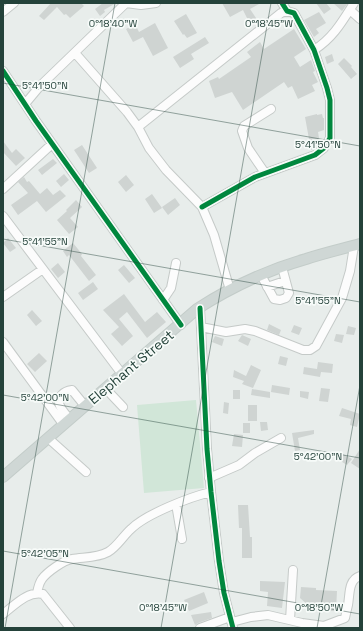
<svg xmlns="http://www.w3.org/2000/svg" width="363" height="631" font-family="'Space Grotesk',sans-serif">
  <rect width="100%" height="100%" fill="#e8edeb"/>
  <path fill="#d1e6d8" d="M196 400 204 488 144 493 137 405Z"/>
  <path fill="#cfd4d2" d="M51 3H81L84 6 70 18 66 14 64 15 57 7 44 20 39 16Z
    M103 3H116L104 10 105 12 100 16 95 9Z
    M222 3H261L250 9 256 18 249 22 243 10 230 17Z
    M316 3H326L331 9 324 14Z
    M333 3H348L342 11Z
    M319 12 326 23 316 29 319 33 314 37 304 20Z
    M186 14 197 33 187 38 184 34 183 35 174 21Z
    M155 23 168 48 153 56 143 37 133 42 126 29 135 24 139 32Z
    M294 29 306 49 294 57 300 67 311 60 315 71 313 72 318 82 312 85 315 91 298 99 292 86 288 88 284 82 243 110 232 92 215 98 209 81 218 77 219 79 251 57 247 52 260 42 264 49Z
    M205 37 209 43 191 54 194 59 180 68 173 57Z
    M332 54 334 61 327 64 325 57Z
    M344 58 352 66 351 67 357 74 351 79 338 64Z
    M317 114V115L322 114 323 118H324V130L318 132 320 144 311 150 305 117Z
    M3 141 12 153 16 149 25 158 16 166 3 152Z
    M82 145 97 168 89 173 74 150Z
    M53 159 57 163 42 175 38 170Z
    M64 174 69 180 61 187 56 181Z
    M126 175 134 185 126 192 118 182Z
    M24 177 27 182 29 181 40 194 47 188 53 195 60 190 66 196 46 212 37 201 18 215 11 205 28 193 18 182Z
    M152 194 162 208 154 213 145 199Z
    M175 198 180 205 168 215 162 207Z
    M76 200 82 207 70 218 78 227 69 234 57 220 67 211 66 210Z
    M8 238 16 248 10 252 3 243Z
    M73 243 82 254 81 256 96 275 89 281 69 255 67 257 63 251Z
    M58 263 65 272 58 278 51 269Z
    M124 265 135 278 129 283 118 270Z
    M93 282 98 289 83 300 78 293Z
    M124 294 145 322 157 312 166 322 147 338 127 312 119 319 133 336 122 346 111 334 119 327 103 310Z
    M32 310 42 321 36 326 27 315Z
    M269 324 281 330 279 335 267 330Z
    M294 325 302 328 299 335 291 332Z
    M348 326 356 328 354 335 346 334Z
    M336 334 344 335 342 343 334 341Z
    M242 335 251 339 248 346 238 341Z
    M215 336 224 339 222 346 212 342Z
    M39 353 47 361 35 372 27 364Z
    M280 356 288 358 286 366 278 364Z
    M318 362 333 364 332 373 321 372 320 377 303 374 304 367 317 369Z
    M251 365 261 370 253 388 242 384 244 381 233 377 234 370 246 376Z
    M272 385 290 388 289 395 271 392Z
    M321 388 330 389 328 402 319 401Z
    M252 389 270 392V398L251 395Z
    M233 390H240V399H233Z
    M300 391 309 392 308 399 300 397Z
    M224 402 229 403 228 414 223 413Z
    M248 405H257V421H248Z
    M342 408 360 414 357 427 350 425 351 419 339 416Z
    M260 422H267L268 430 261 431Z
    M243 423H250V433H243Z
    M314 430V434L298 438 300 450 295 451 292 433Z
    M234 434 243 435 242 447 232 446Z
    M360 449V469L351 463Z
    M343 454 352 459 347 465 339 460Z
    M238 505H248L250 537H252V558H242V528H239Z
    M260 581 285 582 282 608 267 606 268 592 260 591Z
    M301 587 316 588V590L337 591 336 611H320V607L309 606 300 598Z
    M204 592 208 603 189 611 184 600Z
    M211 612 212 618 198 623 195 625 191 615Z"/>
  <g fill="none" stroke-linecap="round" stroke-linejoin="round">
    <g stroke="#c5cac8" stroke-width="10">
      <path id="minor" d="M126 3 141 5 156 3
        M350 10 360 19
        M3 12 14 3
        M314 50C333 38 342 22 354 3
        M75 53 127 112 138 127 149 148 166 170 202 207 214 235 230 290
        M3 71 36 121 181 325
        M25 104 40 86 126 3
        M138 127 281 13 287 11
        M265 173 248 148 242 131 244 126 271 109
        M3 189 52 144
        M202 207 255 177 315 155 324 148 330 138V100L327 88 314 50 294 13 287 11 282 3
        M3 216 122 374
        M261 275 274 299 280 300 286 298 289 293 282 267
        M267 287 285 281
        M3 297 43 269
        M163 300 171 288 176 263
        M200 308 207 449 211 492 219 561 224 593 233 628
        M201 327 226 332 245 329 255 331 303 350H310L316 346 342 298 350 271 354 246
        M3 342 63 424
        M105 388 123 407
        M70 419C66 415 62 410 60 406 56 397 64 391 72 390L85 406
        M48 438 86 472
        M209 478 239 465 255 453 281 438
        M176 504 182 539
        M37 593C38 588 39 583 42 579 47 572 64 560 72 559 84 557 97 558 108 552 117 547 123 536 131 529 146 514 190 497 211 492
        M3 614C15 605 27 591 43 594L70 628
        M290 620 293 570
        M232 622 251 617 268 615 302 623 324 626 345 618C346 613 347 609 348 605 350 594 348 580 360 576
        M200 628 230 617"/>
    </g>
    <g stroke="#c3ccc9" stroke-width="12">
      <path id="major" d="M3 477 197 309C231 287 268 270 306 259 324 253 342 249 360 244"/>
    </g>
    <use href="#minor" stroke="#fcfcfc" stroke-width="8"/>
    <use href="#major" stroke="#cfd7d5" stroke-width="10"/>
    <g stroke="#f7fbf9" stroke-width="8">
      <path id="cycleway" d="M3 71 36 121 181 325
        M202 207 255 177 315 155 324 148 330 138V100L327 88 314 50 294 13 287 11 282 3
        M200 308 207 449 211 492 219 561 224 593 233 628"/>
    </g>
    <use href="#cycleway" stroke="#00873e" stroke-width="5"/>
  </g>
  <path fill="none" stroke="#24423a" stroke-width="1" stroke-opacity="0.45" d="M3 83 360 146M3 239 360 302M3 395 360 458M3 551 360 614M5 628 115 3M161 628 271 3M317 628 360 385"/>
  <g text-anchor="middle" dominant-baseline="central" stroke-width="3.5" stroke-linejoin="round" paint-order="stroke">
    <g font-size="14" fill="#24423a" stroke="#f7fbf9">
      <text transform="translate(131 367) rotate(-40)">Elephant Street</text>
    </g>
  </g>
  <g font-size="10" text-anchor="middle" fill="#24423a" stroke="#f7fbf9" stroke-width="3.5" stroke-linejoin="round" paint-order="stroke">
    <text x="113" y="27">0°18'40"W</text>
    <text x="269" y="27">0°18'45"W</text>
    <text x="45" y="89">5°41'50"N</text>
    <text x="318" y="148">5°41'50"N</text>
    <text x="45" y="245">5°41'55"N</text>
    <text x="318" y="304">5°41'55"N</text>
    <text x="45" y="401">5°42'00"N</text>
    <text x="318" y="460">5°42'00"N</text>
    <text x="45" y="557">5°42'05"N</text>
    <text x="163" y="611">0°18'45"W</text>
    <text x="319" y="611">0°18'50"W</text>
  </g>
  <rect width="363" height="631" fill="none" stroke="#24423a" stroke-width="8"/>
</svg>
